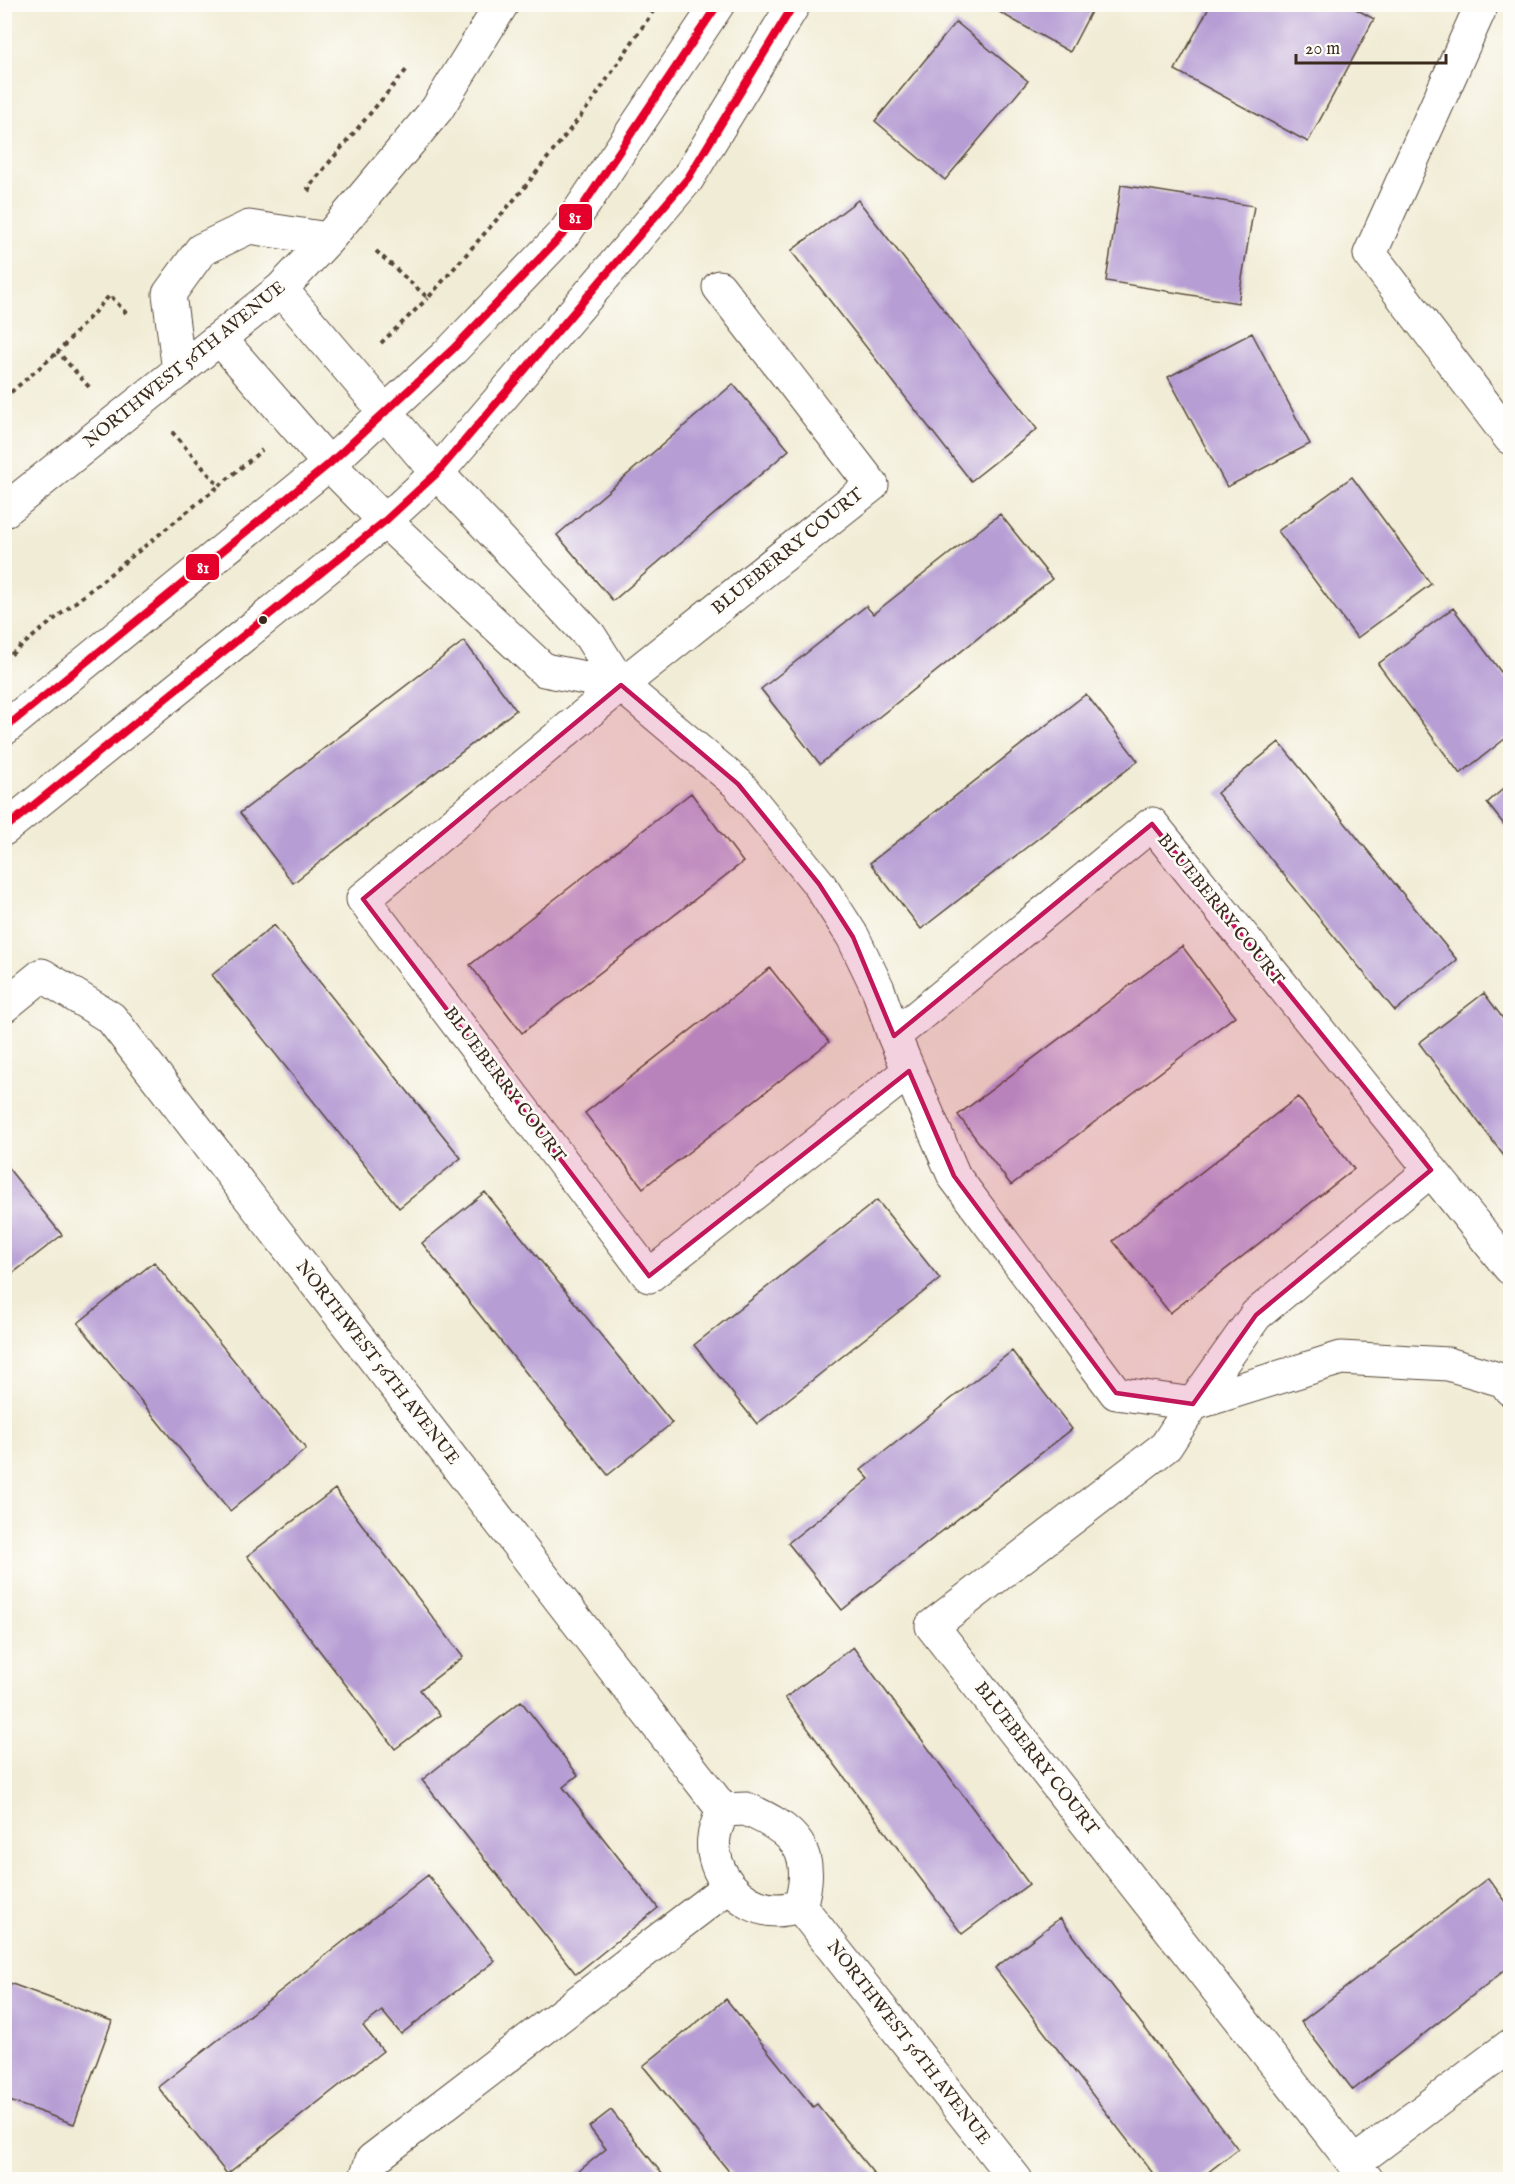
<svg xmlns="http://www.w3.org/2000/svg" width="1515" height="2184" font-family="'IM FELL English',serif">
  <rect width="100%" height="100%" fill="#fdfcf7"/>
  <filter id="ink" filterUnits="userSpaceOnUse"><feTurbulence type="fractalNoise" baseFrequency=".0167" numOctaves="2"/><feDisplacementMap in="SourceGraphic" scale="12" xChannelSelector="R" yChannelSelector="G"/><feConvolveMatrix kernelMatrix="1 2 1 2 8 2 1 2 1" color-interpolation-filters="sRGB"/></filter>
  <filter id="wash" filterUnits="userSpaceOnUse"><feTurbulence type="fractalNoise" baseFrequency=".008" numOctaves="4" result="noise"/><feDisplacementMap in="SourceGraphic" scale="24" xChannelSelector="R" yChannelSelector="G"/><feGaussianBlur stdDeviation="1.35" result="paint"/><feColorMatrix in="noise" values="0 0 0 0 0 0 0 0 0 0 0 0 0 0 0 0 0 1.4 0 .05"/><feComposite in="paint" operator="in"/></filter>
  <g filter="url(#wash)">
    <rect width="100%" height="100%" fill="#f1ecd5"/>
    <g id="blocks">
      <path fill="#b69dd4" d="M985 4H1095L1070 52Z
        M1211 4H1347L1374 19 1308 142 1175 70Z
        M956 22 1028 81 945 180 875 121Z
        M1121 185 1254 206 1238 303 1106 281Z
        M858 200 1037 429 971 481 791 251Z
        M1252 333 1310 444 1227 487 1168 377Z
        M733 384 789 450 613 601 557 535Z
        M1352 477 1431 584 1357 638 1278 531Z
        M1000 514 1052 579 820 764 761 689 866 606 873 614Z
        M1453 608 1510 684V735L1460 774 1378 664Z
        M464 641 516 710 293 883 240 813Z
        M1086 694 1138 761 921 929 870 863Z
        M1279 742 1457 960 1395 1011 1217 793Z
        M1510 783V832L1487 803Z
        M691 793 743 862 522 1033 470 965Z
        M274 925 461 1158 399 1208 212 975Z
        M1182 946 1235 1016 1011 1185 958 1115Z
        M770 968 829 1042 643 1188 585 1113Z
        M1484 993 1510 1028V1164L1419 1043Z
        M1298 1097 1354 1169 1170 1313 1113 1241Z
        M4 1163 62 1235 4 1280Z
        M485 1192 672 1423 608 1475 422 1243Z
        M877 1200 940 1279 757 1424 694 1345Z
        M154 1262 306 1449 230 1511 78 1323Z
        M1012 1351 1072 1429 842 1610 788 1543 869 1479 861 1470Z
        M335 1489 463 1657 420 1690 440 1715 395 1749 247 1556Z
        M853 1647 1029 1884 962 1934 785 1698Z
        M521 1701 578 1775 563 1787 658 1908 576 1974 422 1780Z
        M428 1875 495 1961 401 2034 382 2011 363 2026 383 2051 227 2174 158 2087Z
        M1488 1878 1510 1907V1966L1353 2090 1301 2022Z
        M1060 1918 1238 2149 1198 2180H1158L995 1968Z
        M4 1981 112 2021 74 2124 4 2099Z
        M726 1999 813 2107 817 2104 879 2180H736L643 2066Z
        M611 2110 667 2180H568L606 2149 589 2127Z"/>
    </g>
  </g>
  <g filter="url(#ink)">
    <use href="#blocks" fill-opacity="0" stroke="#564739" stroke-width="1.5"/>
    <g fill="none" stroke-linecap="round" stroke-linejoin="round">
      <g stroke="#564739" stroke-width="35">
        <path id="minor" d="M1482 4 1370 254 1510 438
          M719 287 872 485 621 685 363 899 649 1276 909 1071
          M281 289 437 473 590 636 621 685 738 784 819 884 853 937 878 989 894 1036 954 1176 1116 1393 1193 1404 1341 1358 1448 1364 1505 1381 1510 1389
          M221 340 329 464 385 521 544 670 621 685
          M179 371 169 294 201 250 249 227 328 239
          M4 511 281 289 328 239 437 109 502 4
          M4 1006 42 975 111 1018 723 1810
          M894 1036 1152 824 1510 1268
          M746 1809C795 1830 817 1851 800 1906 793 1908 785 1910 777 1910 741 1910 709 1872 714 1837 715 1828 720 1818 723 1810Z
          M800 1906 1016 2180
          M1354 2163 1510 2046
          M365 2180 372 2160 728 1887
          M1367 2180 932 1626 1166 1446 1193 1404 1256 1315 1431 1170"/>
      </g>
      <g stroke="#564739" stroke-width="35">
        <path id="tertiary" d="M4 729 329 464 453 349 566 231 718 4
          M4 829 385 521 437 473 688 178 794 4"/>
      </g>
      <path stroke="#564739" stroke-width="4" stroke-dasharray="4.5 4.5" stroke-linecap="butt" d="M311 191 308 188 408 68
        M376 251 428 298 520 193 591 103 658 4
        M381 343 428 298
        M89 387 58 352 110 295 126 313
        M4 398 58 352
        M172 432 219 486 262 450
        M4 660 219 486"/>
      <use href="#minor" stroke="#fff" stroke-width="33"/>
      <use href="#tertiary" stroke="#fff" stroke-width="33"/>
      <g stroke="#fdfcf7" stroke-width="12">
        <path id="bus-1" d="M4 729 329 464 453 349 566 231 718 4
          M4 829 385 521 437 473 688 178 794 4"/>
      </g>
      <use href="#bus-1" stroke="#e4002b" stroke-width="8"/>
    </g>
  </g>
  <path fill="#c2185b" fill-opacity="0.2" stroke="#c2185b" stroke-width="4.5" stroke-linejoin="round" d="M621 685 738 784 819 884 853 937 894 1036 1152 824 1431 1170 1256 1315 1193 1404 1116 1393 954 1176 909 1071 649 1276 363 899Z"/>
  <circle fill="#3b2a1e" stroke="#fdfcf7" stroke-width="2" cx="263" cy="620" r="5"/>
  <g text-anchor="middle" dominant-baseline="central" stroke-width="5" stroke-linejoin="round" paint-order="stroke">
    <g font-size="18" fill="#3b2a1e" stroke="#fdfcf7">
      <text transform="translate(185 365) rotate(-39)">NORTHWEST 56TH AVENUE</text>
      <text transform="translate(788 552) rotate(-39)">BLUEBERRY COURT</text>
      <text transform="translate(1220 910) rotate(51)">BLUEBERRY COURT</text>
      <text transform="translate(504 1085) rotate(53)">BLUEBERRY COURT</text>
      <text transform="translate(377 1363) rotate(52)">NORTHWEST 56TH AVENUE</text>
      <text transform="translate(1036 1759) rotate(52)">BLUEBERRY COURT</text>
      <text transform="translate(908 2043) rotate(52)">NORTHWEST 56TH AVENUE</text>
    </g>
  </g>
  <g stroke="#fdfcf7" stroke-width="2">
    <rect x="558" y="203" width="35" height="28" rx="6" fill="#e4002b"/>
    <rect x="185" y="553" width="35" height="28" rx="6" fill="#e4002b"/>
  </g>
  <g font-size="16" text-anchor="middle" font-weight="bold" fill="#fff">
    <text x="575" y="223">81</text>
    <text x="203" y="573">81</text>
  </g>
  <rect width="1515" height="2184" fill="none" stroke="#fdfcf7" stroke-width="24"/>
  <path d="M1296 54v9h150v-9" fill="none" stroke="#3b2a1e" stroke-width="3"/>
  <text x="1305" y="54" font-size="18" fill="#3b2a1e" stroke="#fdfcf7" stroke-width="4.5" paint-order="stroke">20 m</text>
</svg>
